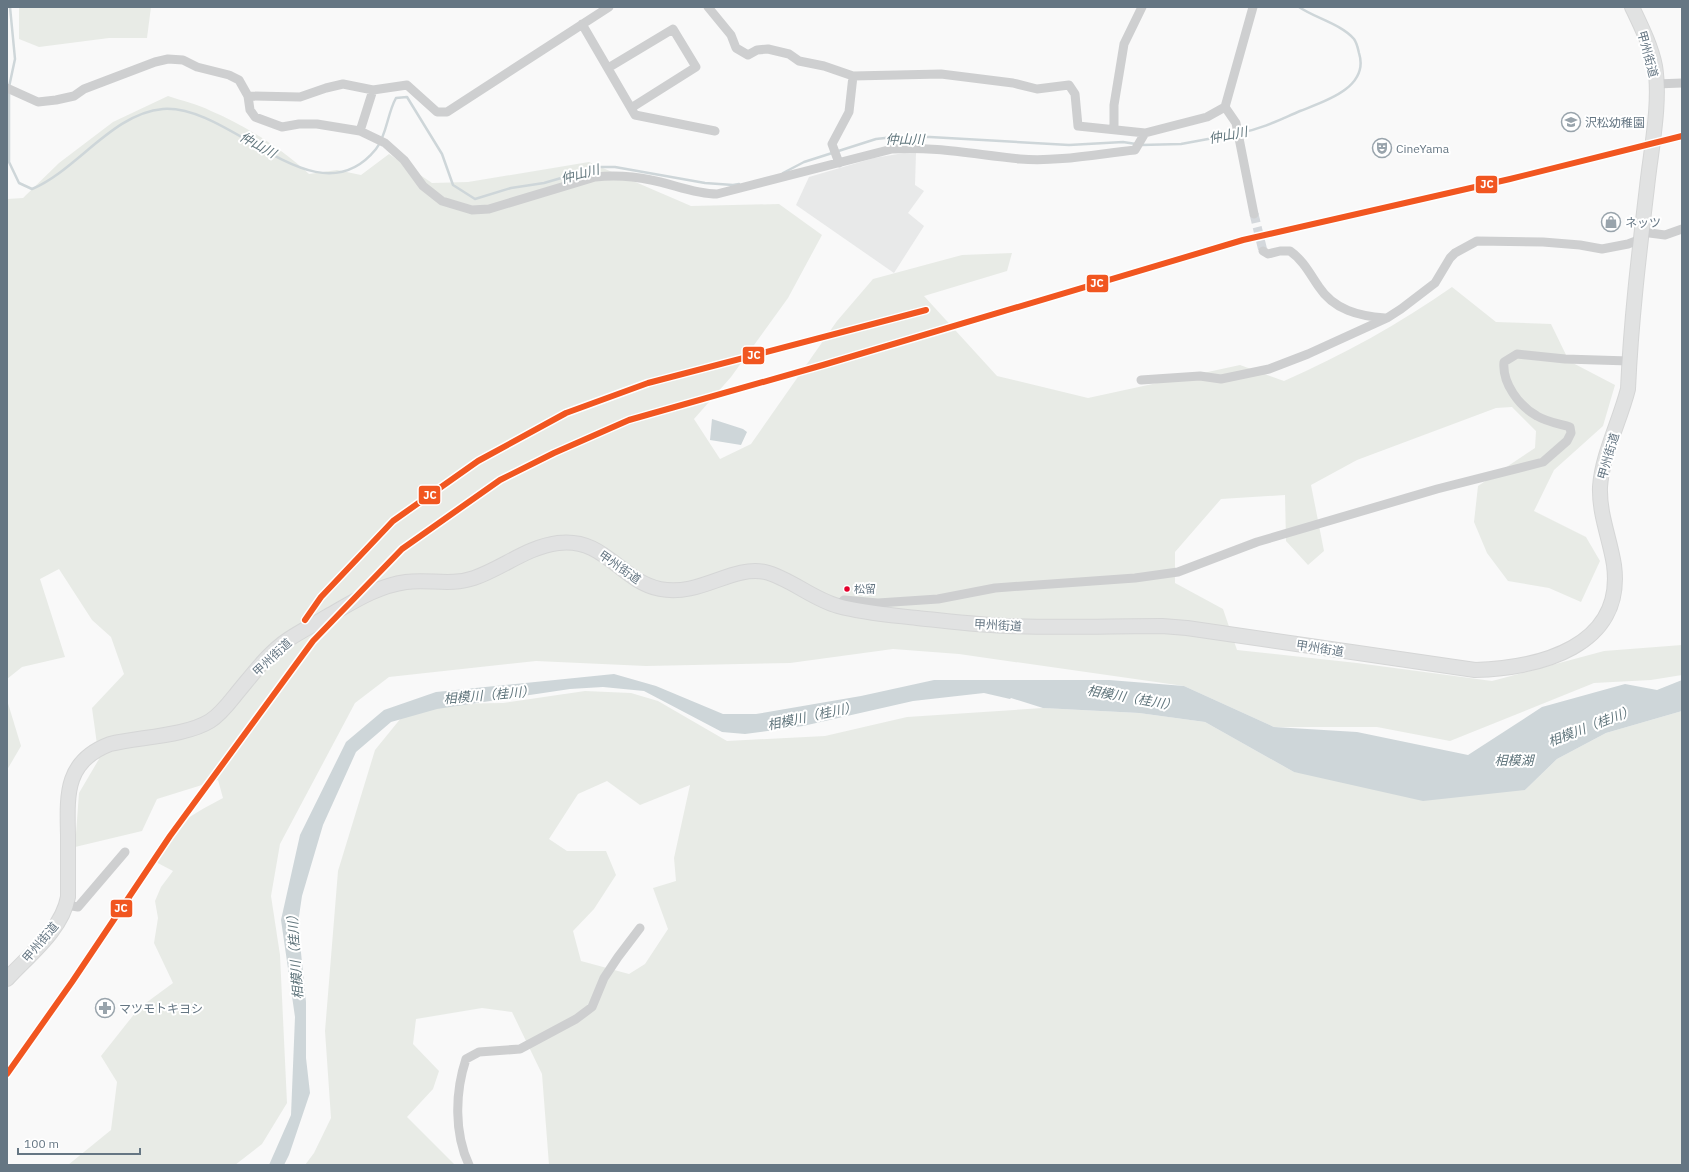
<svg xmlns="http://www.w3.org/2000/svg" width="1689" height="1172" font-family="'IBM Plex Sans','Noto Sans JP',sans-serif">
  <rect width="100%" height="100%" fill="#f9f9f9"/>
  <path fill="#e8e9e9" d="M904 153H916L915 185 924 191 908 213 924 226 894 273 796 205 809 177 874 158Z"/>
  <path fill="#e8ebe6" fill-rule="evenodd" d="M19 7H151L147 38H109L39 47 19 39Z
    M168 96C182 101 198 104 211 111 246 126 281 148 309 174L337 170 361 175 389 154 432 183 468 182 589 162 691 206 779 204 822 235 788 298 731 377 694 419 720 459 751 444 837 321 873 279 962 255 1012 253 1007 271 924 296 997 376 1088 398 1240 365 1284 381C1341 356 1401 323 1452 287L1496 322 1551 324 1569 361 1615 385 1603 426 1554 470 1534 511 1586 537 1600 561 1581 602 1549 588 1508 581 1487 553 1474 522 1478 486 1535 448 1536 431 1512 407 1496 408 1357 460 1311 485 1324 551 1308 565 1286 541 1285 495 1221 499 1175 552V583L1223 609 1237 650 1357 663 1492 681 1604 651 1682 645V675L1651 680 1594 683 1450 741 1377 727H1274L1184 686 959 654 893 649 790 663 646 666 536 661 389 677 355 703 280 844 271 896 280 955 287 1103 262 1144 235 1165H68L111 1130 117 1082 101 1056 139 1008 173 983 154 943 158 918 155 901 161 887 173 871 152 860C159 831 199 811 223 798L218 780 157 799 142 831 75 847 79 793 99 759 92 708 124 674 111 637 92 620 59 569 40 579 65 657 22 667 7 679V199L23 198 59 163 113 122Z
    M585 691 631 693 658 701 727 741 825 736 907 717 1043 708 1139 713 1205 722 1294 772 1525 790 1557 759 1606 733 1682 711V1165H549L542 1074 512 1012 482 1008 416 1019 413 1044 439 1071 433 1089 407 1117 455 1165H305L314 1153 331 1118 325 1031 338 871 375 750 401 718 437 704 503 703ZM607 781 640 805 690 785 674 858 676 881 653 888 668 929 645 964 629 974 581 961 573 931 594 909 616 875 606 851H567L549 839 578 794Z
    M7 700 21 746 7 770Z"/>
  <path fill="#ced6d9" d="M712 419 743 429 747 432 741 445 710 440Z
    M614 674 656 686 723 714H756L861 696 934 680H1109L1184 686 1274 727 1357 732 1468 755 1542 707 1625 684 1657 690 1682 680V711L1606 733 1557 759 1525 790 1423 801 1294 772 1205 722 1139 713 1043 708 1011 698 1010 699 984 693 913 701 803 726 745 734 722 732 644 691 603 687 570 689 437 709 391 722 356 752 323 825 302 896 298 923 306 1002V1058L310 1093 289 1155 284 1165H269L291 1115 295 1017 281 920 300 835 346 742 384 710 436 692Z"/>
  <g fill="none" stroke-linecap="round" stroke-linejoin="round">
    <path stroke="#ced6d9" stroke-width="2.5" d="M9 87 15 59 10 7
      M9 92V162L19 183 32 189C77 170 113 113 163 109 232 104 316 223 376 149 387 135 387 114 396 98L407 97 442 154 453 185 475 199 511 188 544 183 599 167H615L705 183 733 185 739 184
      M1240 133C1264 128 1279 120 1300 111 1323 102 1370 88 1359 53 1358 49 1357 43 1354 39 1341 24 1315 18 1299 7
      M1141 145 1181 144 1235 134
      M783 173 804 162 876 139 894 137H930L1069 145 1123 142 1136 144"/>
    <path stroke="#d4d8dc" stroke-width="9" stroke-dasharray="9 4.5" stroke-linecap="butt" d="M1254 214 1263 251"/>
    <g stroke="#d5d6d6" stroke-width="16">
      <path id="trunk" d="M7 979C29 955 62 930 68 897 68 876 68 856 68 835 67 794 65 761 110 744 139 737 186 736 210 721 221 714 229 703 237 693 253 674 268 653 289 639 301 631 315 624 328 616 353 602 377 586 406 582 429 579 451 586 474 578 503 568 527 547 558 543 605 537 620 581 660 589 700 597 732 565 765 572 790 578 812 599 838 606 863 613 891 615 917 618 947 621 977 625 1008 626 1059 628 1111 626 1162 626L1187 628 1475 670C1539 668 1625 647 1614 565 1610 539 1599 514 1600 487 1602 455 1620 421 1628 389 1631 321 1639 254 1647 187 1651 149 1661 103 1655 66 1651 46 1641 26 1632 7"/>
    </g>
    <path stroke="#cecfd0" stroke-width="9" d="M708 7 731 35 736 48 748 55 757 50 768 49 789 54 799 61 824 66 853 76 941 74 1013 83 1037 89 1069 85 1075 94 1078 126 1145 133 1207 117 1225 107 1253 7
      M582 24 635 115 715 131
      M608 68 673 29 696 67 631 108
      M1656 84 1682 83
      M7 88 38 102 56 100 74 96 84 89 155 62 168 59 183 60 197 67 229 75 239 80 248 96 250 110 255 117 282 127 299 124H317L360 131 385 143 404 160 423 186 442 201 472 210 489 209 595 177C614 175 632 176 651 180 673 184 694 194 717 194L892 149C935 146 977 155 1020 159 1058 162 1097 154 1135 150L1145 133
      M248 96 300 97 326 88 343 84 373 90 407 85 437 112H447L609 7
      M1225 107 1236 123 1254 214
      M1114 129V105L1124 44 1142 7
      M360 131 373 90
      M839 163 832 144 849 112 853 76
      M1642 232 1665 235 1682 229
      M1263 251 1268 254 1280 251H1290C1303 260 1310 274 1319 287 1334 310 1359 316 1385 318
      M1141 380 1200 376 1221 379 1269 369 1308 354 1387 318 1401 309 1435 283 1450 258 1455 253 1477 241 1543 242 1580 245 1602 249 1628 244 1641 239
      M838 606 844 600 878 603 938 599 995 588 1135 578 1178 572 1257 542 1437 489 1543 462 1567 441 1571 433 1570 427C1560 424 1547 422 1537 416 1519 406 1502 383 1504 362L1517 354 1565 359 1629 361
      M66 905 78 907 125 852
      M469 1165C454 1133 455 1092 466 1059L479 1052 520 1049 576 1019 592 1007 604 978 618 957 640 928"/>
    <use href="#trunk" stroke="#e1e2e2" stroke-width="14"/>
    <g stroke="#fff" stroke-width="9">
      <path id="rail-1" d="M305 620 321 597 393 521 478 461 566 413 648 383 926 310
        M7 1074 72 982 170 836 313 641 402 549 500 480 554 453 629 420 823 365 1243 240 1510 179 1682 136"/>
    </g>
    <use href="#rail-1" stroke="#f15620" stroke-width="6"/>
  </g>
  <defs>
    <g id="school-ring" transform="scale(1)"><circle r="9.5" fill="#fff" stroke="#99a4ac" stroke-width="1.5"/><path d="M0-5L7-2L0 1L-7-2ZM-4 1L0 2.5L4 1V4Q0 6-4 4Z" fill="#99a4ac"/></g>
    <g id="theatre-ring" transform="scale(1)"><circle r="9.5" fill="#fff" stroke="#99a4ac" stroke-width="1.5"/><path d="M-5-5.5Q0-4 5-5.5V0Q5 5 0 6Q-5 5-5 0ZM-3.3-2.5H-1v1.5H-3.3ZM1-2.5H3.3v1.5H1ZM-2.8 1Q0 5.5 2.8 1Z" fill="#99a4ac"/></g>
    <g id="shop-ring" transform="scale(1)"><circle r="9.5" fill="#fff" stroke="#99a4ac" stroke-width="1.5"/><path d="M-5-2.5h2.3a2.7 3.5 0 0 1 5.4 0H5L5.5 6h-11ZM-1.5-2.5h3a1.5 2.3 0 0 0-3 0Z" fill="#99a4ac"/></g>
    <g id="pharmacy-ring" transform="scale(1)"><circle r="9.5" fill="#fff" stroke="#99a4ac" stroke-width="1.5"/><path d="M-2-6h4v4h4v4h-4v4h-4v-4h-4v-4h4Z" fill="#99a4ac"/></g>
  </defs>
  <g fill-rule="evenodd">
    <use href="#school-ring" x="1571" y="122"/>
    <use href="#theatre-ring" x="1382" y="148"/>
    <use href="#shop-ring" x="1611" y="222"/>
    <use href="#pharmacy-ring" x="105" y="1008"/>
  </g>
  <circle fill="#e4002b" stroke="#fff" stroke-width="1.5" cx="847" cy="589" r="3.5"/>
  <g text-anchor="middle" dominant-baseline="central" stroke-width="4" stroke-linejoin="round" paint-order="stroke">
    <g font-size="11" fill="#657683" stroke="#fff" text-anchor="start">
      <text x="854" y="589">松留</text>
    </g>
    <g font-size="12" fill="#657683" stroke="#fff">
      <text transform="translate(1648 54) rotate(75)">甲州街道</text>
      <text transform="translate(1608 456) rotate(-74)">甲州街道</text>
      <text transform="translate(620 567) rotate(35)">甲州街道</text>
      <text transform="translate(998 625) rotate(3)">甲州街道</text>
      <text transform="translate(1320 648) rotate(9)">甲州街道</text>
      <text transform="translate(272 657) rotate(-43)">甲州街道</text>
      <text transform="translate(40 942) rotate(-50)">甲州街道</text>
    </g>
    <g font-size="12" fill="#657683" stroke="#fff" text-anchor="start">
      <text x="1585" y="122">沢松幼稚園</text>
      <text x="1396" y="148">CineYama</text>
      <text x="1625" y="222">ネッツ</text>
      <text x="119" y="1008">マツモトキヨシ</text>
    </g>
    <g font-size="13" font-style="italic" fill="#60757c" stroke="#fff">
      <text transform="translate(1228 135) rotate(-11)">仲山川</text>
      <text x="905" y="139">仲山川</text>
      <text transform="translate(258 145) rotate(29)">仲山川</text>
      <text transform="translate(580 174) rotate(-15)">仲山川</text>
      <text transform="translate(489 695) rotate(-5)">相模川（桂川）</text>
      <text transform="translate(1132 698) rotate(10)">相模川（桂川）</text>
      <text transform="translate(812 716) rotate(-12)">相模川（桂川）</text>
      <text transform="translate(1591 726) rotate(-21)">相模川（桂川）</text>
      <text x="1514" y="760">相模湖</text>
      <text transform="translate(295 954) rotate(-94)">相模川（桂川）</text>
    </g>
  </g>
  <g stroke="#fff" stroke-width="1.5">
    <rect x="1475" y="175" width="23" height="19" rx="4" fill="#f15620"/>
    <rect x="1086" y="274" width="23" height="19" rx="4" fill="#f15620"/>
    <rect x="742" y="346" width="23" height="19" rx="4" fill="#f15620"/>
    <rect x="418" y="485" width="23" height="20" rx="4" fill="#f15620"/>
    <rect x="110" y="899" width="23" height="19" rx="4" fill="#f15620"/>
  </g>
  <g font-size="11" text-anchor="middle" font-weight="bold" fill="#fff">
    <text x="1487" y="188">JC</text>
    <text x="1097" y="287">JC</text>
    <text x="754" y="359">JC</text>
    <text x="430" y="499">JC</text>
    <text x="121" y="912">JC</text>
  </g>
  <rect width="1689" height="1172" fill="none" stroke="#657683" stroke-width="16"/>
  <path d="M18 1148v6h122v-6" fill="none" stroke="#657683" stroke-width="2"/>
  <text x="24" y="1148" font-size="12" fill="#657683" stroke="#ffffff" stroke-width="3" paint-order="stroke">100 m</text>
</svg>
